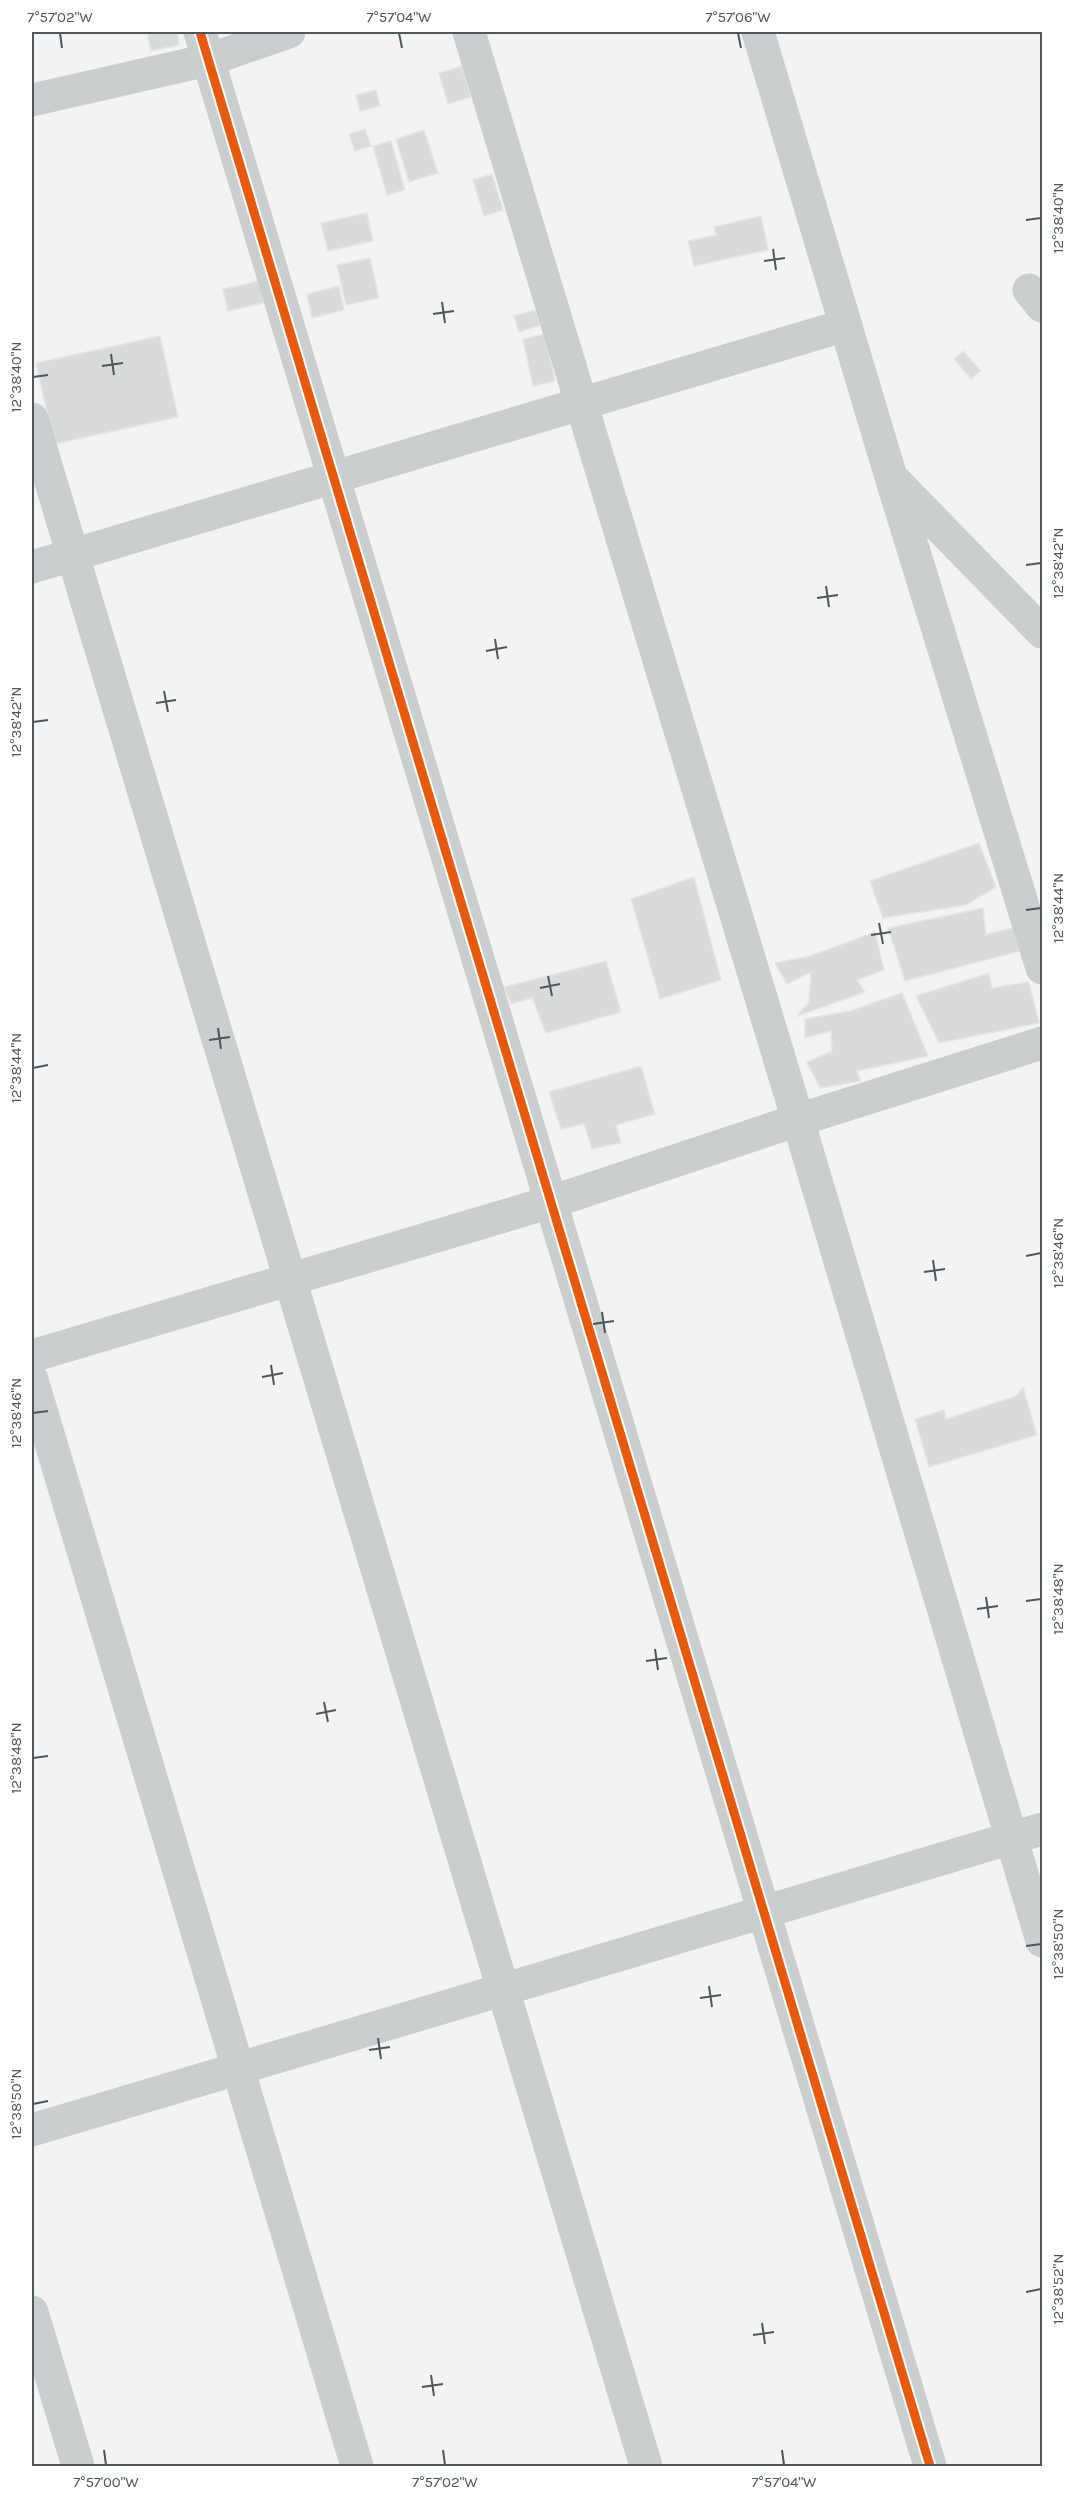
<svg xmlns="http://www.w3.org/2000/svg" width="1074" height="2498" font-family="Karla,sans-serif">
  <rect width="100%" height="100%" fill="#f3f3f3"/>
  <path fill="#d9dbdb" stroke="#e5e5e6" stroke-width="1.5" d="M147 32H177L179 45 151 51Z
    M462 66 471 97 448 104 439 73Z
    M376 90 380 106 360 111 356 95Z
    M365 129 371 146 355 151 349 134Z
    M424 130 438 173 409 182 396 139Z
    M391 141 405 190 387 195 373 146Z
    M492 174 503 210 484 216 473 180Z
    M367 213 373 241 328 251 321 223Z
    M761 216 768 250 694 266 688 241 716 235 714 227Z
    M370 258 379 298 346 305 337 265Z
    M259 281 264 303 228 311 223 289Z
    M339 286 344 310 312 318 307 294Z
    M535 310 541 325 519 332 514 316Z
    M545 334 555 381 533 386 523 339Z
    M160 336 178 417 54 444 36 363Z
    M963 351 981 371 971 379 954 359Z
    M979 843 996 887 966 905 883 918 870 881Z
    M694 877 721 980 660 999 631 899Z
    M983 908 986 934 1014 928 1020 951 905 981 888 928Z
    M875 932 884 970 857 980 865 992 797 1016 809 1002 811 972 787 984 775 963 810 956Z
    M606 961 621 1012 546 1033 532 998 511 1004 504 987Z
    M989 973 992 988 1029 982 1039 1023 939 1043 916 996Z
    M902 993 928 1056 857 1071 861 1081 820 1088 807 1062 832 1051 831 1031 805 1038V1019L850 1011Z
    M641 1066 655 1114 616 1125 621 1143 592 1149 584 1124 561 1129 549 1092Z
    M1023 1387 1037 1435 929 1467 915 1419 944 1410 946 1419 1016 1396Z"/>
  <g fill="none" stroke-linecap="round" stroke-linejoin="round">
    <path stroke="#cbcecf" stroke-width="33" d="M200 32 930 2466
      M469 32 798 1120 1042 1941
      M758 32 891 477 1042 968
      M32 100 208 60 289 32
      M1029 290 1042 306
      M32 419 646 2466
      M895 481 1042 632
      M32 567 846 325
      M32 1356 551 1202 798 1120 1042 1043
      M32 1380 357 2466
      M32 2130 1042 1829
      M32 2312 78 2466"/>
    <g stroke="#fff" stroke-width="13">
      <path id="cycleway" d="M200 32 930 2466"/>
    </g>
    <use href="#cycleway" stroke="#e8590c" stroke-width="9"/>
  </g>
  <path fill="none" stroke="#4c585d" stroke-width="2" d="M60 33 62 48M399 33 402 48M738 33 741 48M1026 220 1041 218M773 249 776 270M764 261 785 258M442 302 445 323M433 314 454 311M111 354 114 375M102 366 123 363M33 377 48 375M1026 565 1041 563M826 586 829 607M817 598 838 595M495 639 498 659M486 651 507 647M164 691 168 712M156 703 176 700M33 722 48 720M1026 910 1041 908M879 923 883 944M871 935 891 932M548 976 552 996M540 988 560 984M218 1028 221 1049M209 1040 230 1037M33 1068 48 1065M1026 1256 1041 1253M933 1260 936 1281M924 1272 945 1269M602 1312 605 1333M593 1324 614 1321M271 1365 274 1385M262 1377 283 1373M33 1413 48 1411M986 1597 989 1618M1026 1601 1041 1599M977 1609 998 1606M655 1649 658 1670M646 1661 667 1658M324 1702 328 1722M316 1714 336 1710M33 1758 48 1756M1026 1946 1041 1944M709 1986 712 2007M700 1998 721 1995M378 2038 381 2059M369 2050 390 2047M33 2104 48 2101M1026 2292 1041 2289M762 2323 765 2344M753 2335 774 2332M431 2375 434 2396M422 2387 443 2384M104 2450 106 2465M443 2450 445 2465M782 2450 784 2465"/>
  <rect width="1074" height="2498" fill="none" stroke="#ffffff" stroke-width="66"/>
  <rect x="33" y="33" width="1008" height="2432" fill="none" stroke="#4c585d" stroke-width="2"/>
  <g font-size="15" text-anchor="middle" fill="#4c585d">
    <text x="60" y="22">7°57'02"W</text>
    <text x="399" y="22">7°57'04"W</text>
    <text x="738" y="22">7°57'06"W</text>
    <text transform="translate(1058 218) rotate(-90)" y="5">12°38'40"N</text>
    <text transform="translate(16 377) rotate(-90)" y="5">12°38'40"N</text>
    <text transform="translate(1058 563) rotate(-90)" y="5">12°38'42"N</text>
    <text transform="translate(16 722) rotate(-90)" y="5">12°38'42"N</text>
    <text transform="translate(1058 908) rotate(-90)" y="5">12°38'44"N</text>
    <text transform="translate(16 1068) rotate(-90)" y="5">12°38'44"N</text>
    <text transform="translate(1058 1253) rotate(-90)" y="5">12°38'46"N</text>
    <text transform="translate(16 1413) rotate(-90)" y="5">12°38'46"N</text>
    <text transform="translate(1058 1599) rotate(-90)" y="5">12°38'48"N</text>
    <text transform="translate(16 1758) rotate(-90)" y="5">12°38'48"N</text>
    <text transform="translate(1058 1944) rotate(-90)" y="5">12°38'50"N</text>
    <text transform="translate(16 2104) rotate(-90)" y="5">12°38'50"N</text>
    <text transform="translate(1058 2289) rotate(-90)" y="5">12°38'52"N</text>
    <text x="106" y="2487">7°57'00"W</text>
    <text x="445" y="2487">7°57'02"W</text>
    <text x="784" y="2487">7°57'04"W</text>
  </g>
</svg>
